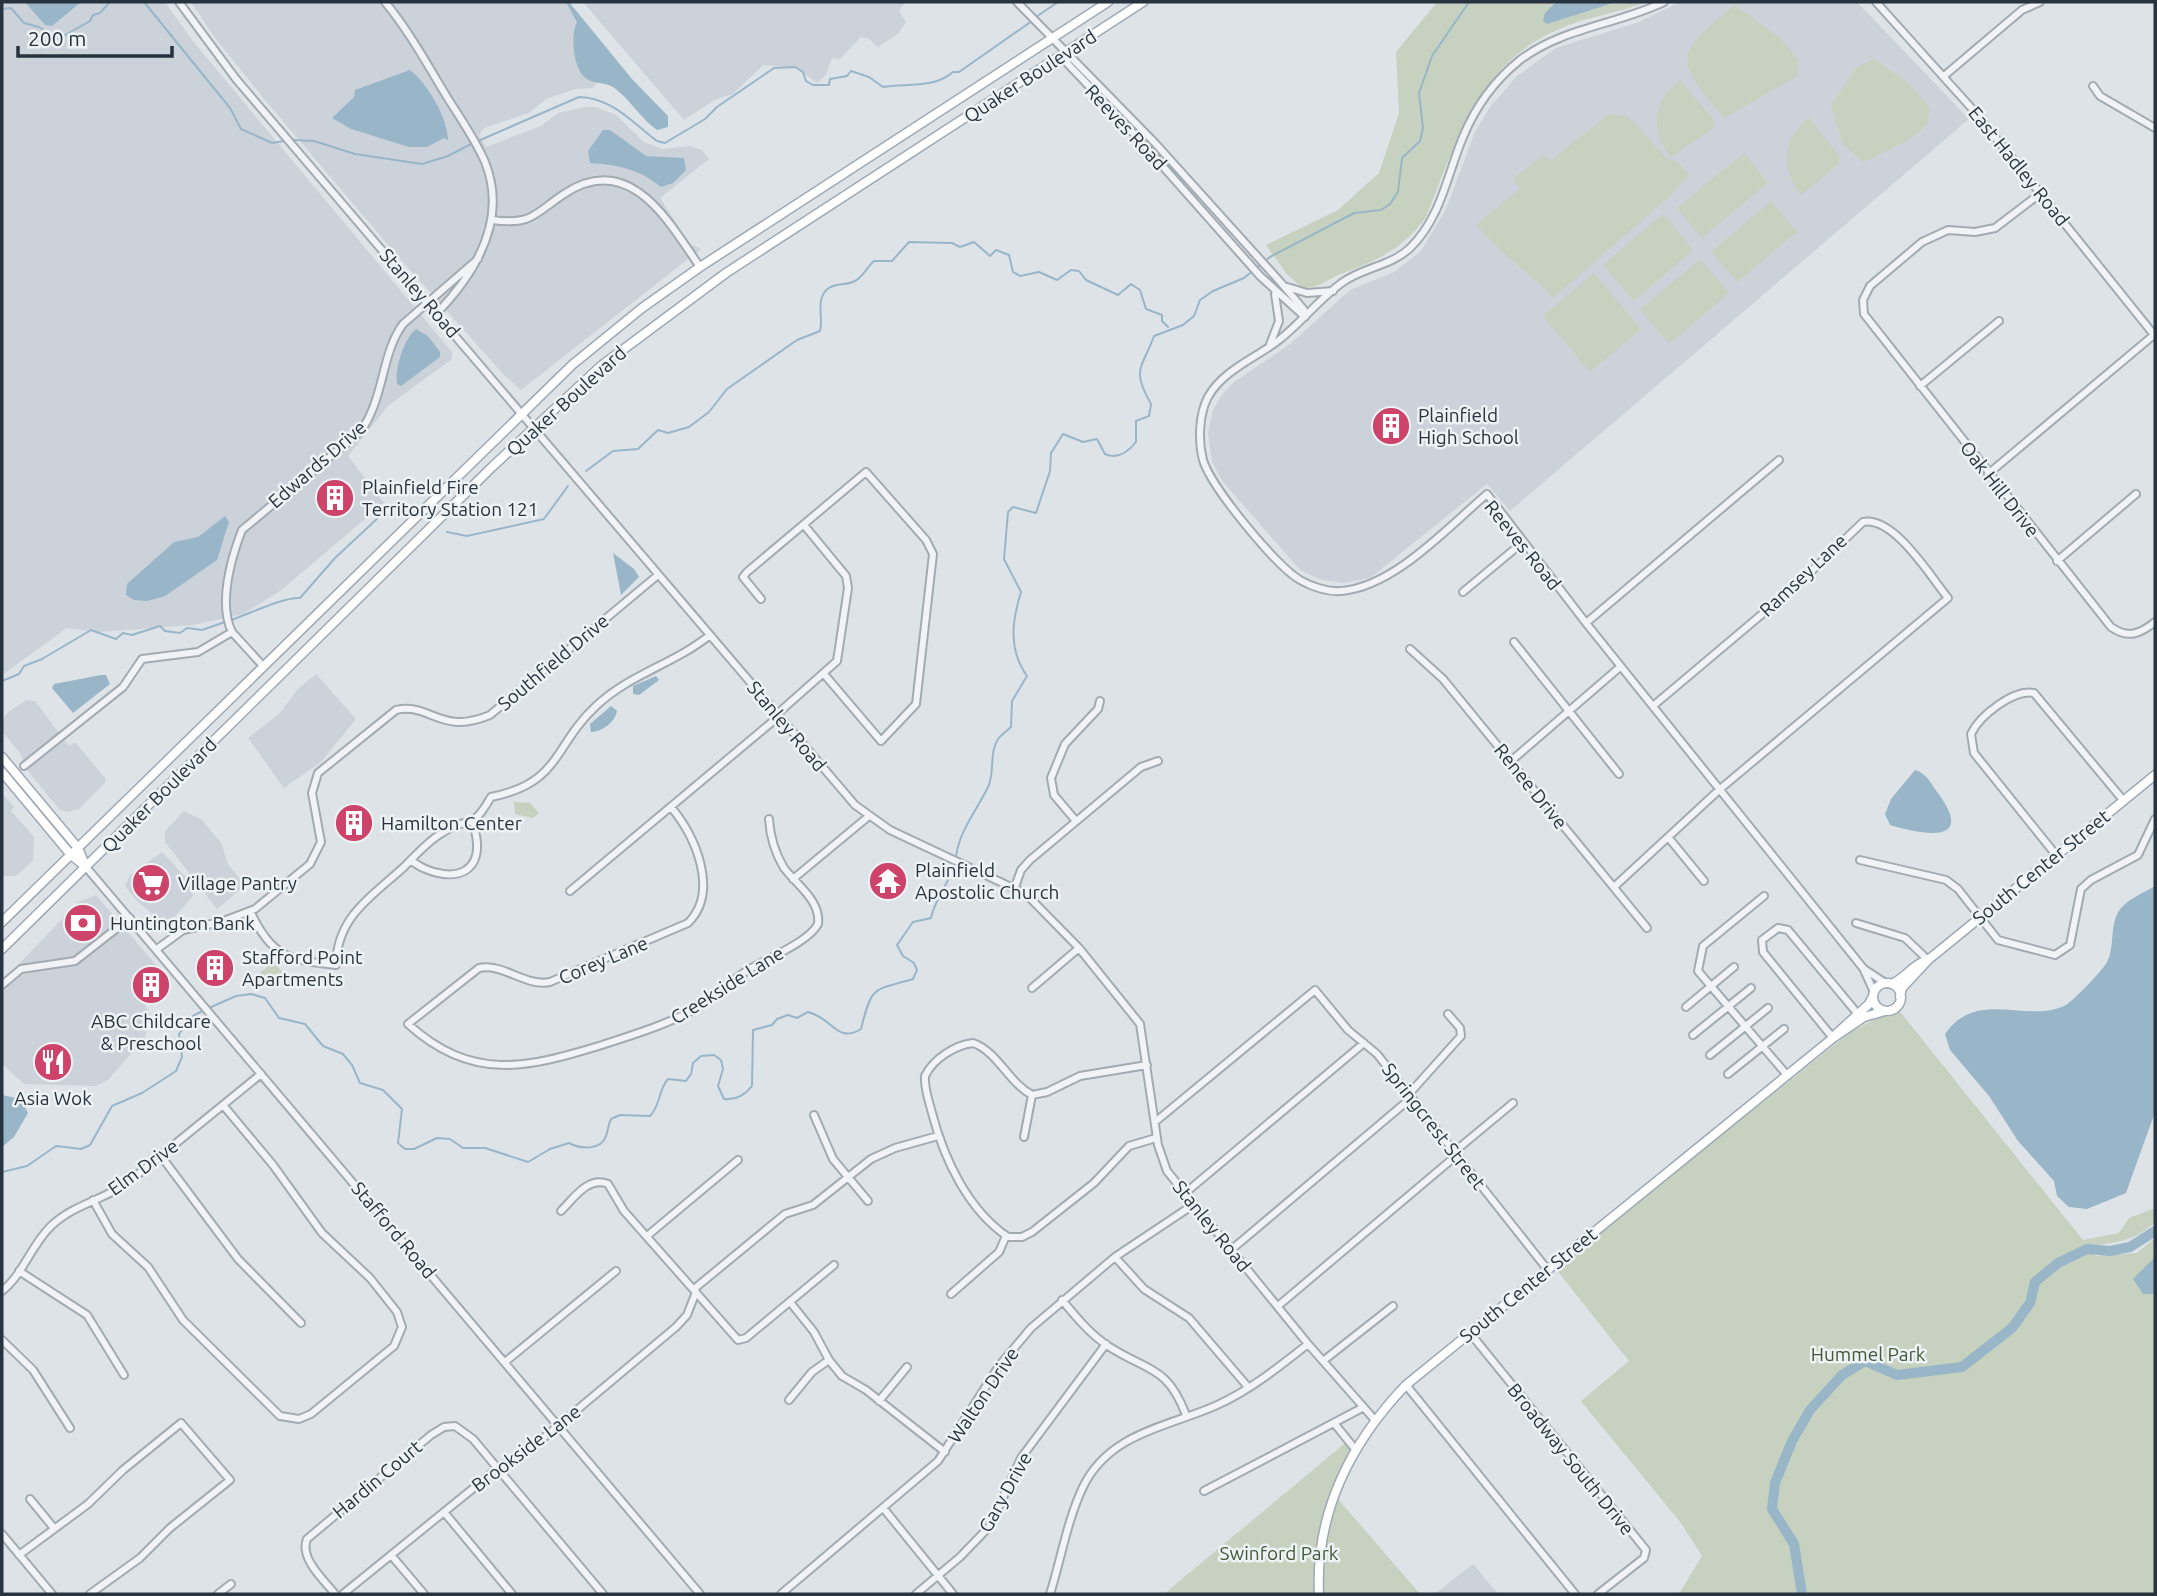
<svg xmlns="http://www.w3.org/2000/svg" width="2157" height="1596" font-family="Ubuntu,sans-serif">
  <rect width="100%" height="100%" fill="#dee3e8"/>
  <path fill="#ccd2d9" d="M2 2H165L192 40 452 352V359L388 406 348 456 384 503 280 591 243 614 193 625 99 632 67 628 2 675Z
    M191 2H567L615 87 598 82 592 88 575 89 546 99 529 113 484 128 479 135 486 147 541 126 558 113 586 107H596L616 115 644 142 663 149 690 146 702 150 709 159 660 198 690 244 701 249 521 390 504 375 394 252 265 100 215 38Z
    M583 2H905L899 11 906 22 899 33 878 47 869 39 861 37 840 59 832 58 826 75 817 83 797 68 763 65 733 94 716 99 684 120Z
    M1680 2H1857L1969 119 1510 511 1487 484 1370 578 1344 583 1322 580 1300 570 1223 482 1212 462 1208 433 1213 410 1223 393 1234 382 1290 344 1350 290 1394 272 1421 251 1446 209 1475 132 1490 107 1517 76 1556 48 1639 22Z
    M316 674 356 719 321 762 284 788 248 738 279 714 298 689Z
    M27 700 35 701 69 746 75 742 105 778V783L79 809 68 812 60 810 28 771 20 753 2 731V720L8 712Z
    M2 793 14 807 11 811 34 837 33 861 16 876H2Z
    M184 811 202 820 222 844 227 863 243 883 244 886 217 909 165 842V831Z
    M162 852 193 885V896L167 926 136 900 125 886 130 875Z
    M96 895 169 980 145 1005 150 1015 145 1038 108 1080 96 1086 24 1084 2 1064V982L78 902Z
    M1473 1564 1498 1594H1435Z"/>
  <path fill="#c6d1bf" d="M1437 2H1556L1545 13C1579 10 1612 2 1646 2 1619 13 1590 16 1564 27 1477 61 1457 141 1425 219 1402 249 1376 261 1343 273 1325 280 1323 287 1302 288L1287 274 1266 245 1338 210 1379 173 1399 113 1396 52Z
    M1735 5 1780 38 1799 61 1796 77 1724 118C1673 57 1674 55 1735 5Z
    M1874 59 1911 85 1930 109 1927 125 1907 141 1863 162 1843 144 1831 105 1857 67Z
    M1680 80 1714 120 1713 128 1671 157C1650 131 1652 101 1680 80Z
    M1609 114 1629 117 1669 161 1675 160 1689 174 1671 195 1553 298C1528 272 1500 252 1476 225L1520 189 1513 179 1543 155 1550 161Z
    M1809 118 1839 156V164L1801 195C1781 169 1781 138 1809 118Z
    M1744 153 1768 183 1702 238 1677 208Z
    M1771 201 1797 232 1737 282 1711 252Z
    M1663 214 1693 250 1634 301 1603 265Z
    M1700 259 1729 293 1669 344 1640 310Z
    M1594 273 1641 329 1590 372 1543 316Z
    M514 802 530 803 539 813 533 818 515 814Z
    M274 962 283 973 266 986 257 975Z
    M1897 1008 2083 1240 2119 1233 2129 1218 2155 1208V1222C2135 1242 2114 1242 2088 1247L2095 1256 2137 1253 2155 1238V1594H1679L1702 1556 1681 1523 1581 1401 1629 1361 1555 1268 1852 1031Z
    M1344 1444 1355 1449 1335 1490 1320 1563 1338 1499 1420 1594H1164Z"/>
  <path fill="#99b6c8" d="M25 2H81L52 26 45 25Z
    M566 2H569L632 79 668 116V127L657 130C640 118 630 99 613 87 605 82 594 84 587 79 573 71 570 34 577 22Z
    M1556 2H1616L1547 24 1543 21 1545 13Z
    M410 70C427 83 448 118 448 140L444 138 427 147H409L351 129 332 118 354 97 355 90Z
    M603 130H610L646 156 684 158 686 170 673 183 661 187C639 169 618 165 590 163L588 151Z
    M416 329 428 336 440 352V357L401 386 397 384C395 368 403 340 416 329Z
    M225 516 229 522 217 560 165 596 147 601 134 600 126 595 127 584 174 542 198 537Z
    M613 553 634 569 639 577 621 595Z
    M101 675H106L110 684 73 713 52 688 54 684Z
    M656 676 659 680 639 695 633 694V686Z
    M611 706 617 711C615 722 602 732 591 732L590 724Z
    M1915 770C1928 774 1930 783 1938 793 1976 845 1923 835 1890 825L1885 814 1891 799Z
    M2155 886V1112L2126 1193 2087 1209 2069 1207 2057 1196 2054 1181 2018 1141 1989 1096 1950 1050 1945 1034C1978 987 2027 1025 2066 1005 2073 1001 2103 970 2107 962 2116 945 2108 920 2123 906 2131 898 2145 892 2155 886Z
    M2 1095 21 1099 28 1113 14 1137 2 1147Z
    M2155 1257V1294H2143L2133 1279Z"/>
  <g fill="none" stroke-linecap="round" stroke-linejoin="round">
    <path stroke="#99b6c8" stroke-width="2" d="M144 2 230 108 241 129 272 143 284 141
      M2 9 11 8 24 23 39 27 58 39 90 21 93 15 100 13 110 2
      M1036 17 1058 2
      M293 140 314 141 355 154 422 164 448 156 473 143
      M478 141 579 97C612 98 632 122 657 141L665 143 705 119 717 107 774 68 795 67 803 72 806 81 813 85H829L830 79 847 76 851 71 869 77 883 87C905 83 934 89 953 72H959L1032 21
      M586 471 613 451 638 449 658 430 668 433 689 427 709 412 727 389 797 340 820 331C823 320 818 308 822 297 828 281 844 287 855 281 863 277 867 267 874 261H892L909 242 952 243 960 247 974 242 990 256 996 250 1009 255 1013 272 1020 276 1039 272 1057 280 1071 270 1079 271 1086 280 1118 295 1131 284 1140 290 1146 309 1162 315V321L1168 327
      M447 532 467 536 544 519 568 486
      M231 620C249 614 283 597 300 598L335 558 380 516 394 515
      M2 681 19 674 24 666 42 659 91 630 116 639 123 633 132 635 160 626 165 631 180 633 187 628 202 630 225 622
      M956 857C959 831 977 810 988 787 995 773 989 753 998 739 1001 735 1007 731 1011 727L1012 701 1027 676C1008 649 1012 621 1021 592L1004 559 1008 512 1013 507 1036 513 1050 471 1051 453 1063 434 1083 442 1097 439 1105 454C1118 460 1128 452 1136 442V421L1149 416 1151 404C1131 369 1142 369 1154 336L1183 325 1194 316 1200 300 1213 291 1244 278 1270 257 1354 213 1381 210 1390 204 1398 192 1402 158 1420 141 1423 128 1419 93 1432 56 1469 2
      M209 1008 236 996 251 994 265 998 279 1018 305 1024 323 1046 343 1054 352 1065 360 1083 383 1090 402 1109 398 1143 405 1149H414L437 1138 450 1139 463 1148H485L528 1162 550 1149 569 1143C580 1149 601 1151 606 1136 608 1131 608 1125 611 1119L620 1115 650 1116C661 1105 658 1090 668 1079L686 1081 691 1074 693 1063 701 1056 714 1055 721 1060 723 1069 718 1086 724 1099C735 1100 745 1095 752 1086L753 1030 772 1025 777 1019 788 1015 797 1018 808 1012C833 1018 837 1044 861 1029 872 984 873 991 913 979L917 970 914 963 903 956 897 945 913 922 931 918C935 898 950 883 955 862
      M2 1172 27 1166 56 1146 81 1149 90 1145 112 1106 142 1093 176 1071 182 1057 179 1034 193 1016 204 1010"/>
    <path stroke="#99b6c8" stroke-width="10" d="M1802 1594 1794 1544 1772 1509 1775 1483 1792 1441 1810 1410 1842 1375 1865 1361 1897 1375 1962 1367 2012 1328 2030 1303 2035 1282 2058 1263 2087 1249 2110 1251 2130 1247 2155 1231"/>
    <g stroke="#a3abb2" stroke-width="10">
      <path id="minor" d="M179 2 236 79 855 805 890 830 1026 894 1079 948 1140 1024 1158 1145 1167 1171 1308 1344 1374 1419
        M385 2C409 31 427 64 447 97 460 118 475 139 485 162 508 219 476 272 438 312
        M1017 2 1155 143 1283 285 1304 310 1305 317
        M1664 2C1616 25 1564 27 1520 60 1495 80 1475 108 1463 137 1447 175 1441 218 1410 248 1391 266 1364 267 1343 282 1320 298 1302 322 1279 340 1256 358 1223 370 1208 397 1199 414 1198 441 1203 460 1211 487 1276 566 1300 580 1312 587 1328 592 1341 591 1394 587 1448 527 1487 494L1586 623 1863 968 1874 992
        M1876 2 1975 112 2155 336
        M1067 56V63L1127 126 1260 276 1305 317
        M1944 76 2022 10 2040 2
        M2093 86 2100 96 2155 128
        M2041 193 1995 228 1975 232 1948 230 1922 242 1870 286 1863 300 1864 314 2111 627C2128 639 2140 634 2155 622
        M492 220C532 225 533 215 564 194 630 150 669 222 700 267
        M1284 286 1307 293 1333 291
        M1269 347 1279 321 1275 294
        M1920 386 1999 321
        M1988 474 2155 334
        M2057 561 2136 494
        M1463 592 1523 542
        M761 599 743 577 747 572 866 472 926 540 933 554 916 704 881 741 824 674
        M1586 623 1779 460
        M232 632C218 604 231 558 242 530L361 431C385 396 381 354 403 324L478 259
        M1514 642 1619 774
        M1410 649 1443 679 1647 928
        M776 715 837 661 848 588 846 576 804 525
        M1511 761 1620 667
        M24 766 123 687 142 659 198 652 232 632 263 666
        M671 807C695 836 720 891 688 923L550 982C525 987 504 963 479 968L408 1024C472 1082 527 1068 602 1045 632 1035 663 1026 691 1011 712 999 728 983 748 970 766 959 809 942 818 924 821 901 797 885 784 868 775 853 770 836 769 819
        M1076 821 1054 795 1051 778 1065 744 1098 709 1100 701
        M1668 837 1704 881
        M2056 855 1974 753 1971 734C1980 715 2014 689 2034 693L2123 800
        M411 860C425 873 462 884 474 861 480 849 476 834 473 822
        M1860 860 1946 880 1958 889 1998 940 2055 955 2070 945 2081 889 2091 880 2138 855 2155 819
        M86 867 700 1594
        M793 879 869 816
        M1015 887 1021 870 1030 860 1141 767 1158 761
        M1614 887 1719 790 1948 598C1930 576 1894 516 1863 522L1799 583 1653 706
        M570 891 778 717
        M1764 896 1703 946 1698 971 1787 1075
        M250 911C272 957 288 960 336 965 337 915 374 895 405 866 417 854 428 841 442 833 471 813 469 835 491 797 561 783 553 746 596 706 630 674 674 664 710 635
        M1856 923 1905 938 1928 960
        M157 949 183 930 221 922 255 909 310 864 321 842 312 793 318 773 396 710C430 702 440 736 490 715L658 575
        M1864 969 1887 984
        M2 985 21 969 75 961 130 918
        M1032 988 1079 948
        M1686 1007 1734 967
        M1693 1035 1751 988
        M1833 1038 1763 952 1762 940 1778 928 1788 930 1857 1013
        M1710 1055 1768 1008
        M1728 1074 1784 1029
        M1032 1095C1009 1083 997 1051 973 1043 955 1045 933 1059 925 1076 924 1089 929 1101 932 1113 944 1159 968 1210 1008 1237H1022L1032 1232 1094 1183 1129 1146 1156 1138
        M1032 1095 1047 1092 1080 1076 1147 1065
        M1408 1095 1461 1036 1460 1028 1448 1014
        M814 1115 833 1159 868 1201
        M1155 1122 1315 990 1348 1030 1377 1054 1547 1269
        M1024 1137 1032 1095
        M1454 1152 1513 1103
        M161 1156 238 1259 301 1323
        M1184 1194 1364 1043
        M93 1200 112 1234 148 1267 183 1320 280 1416 299 1419 311 1414 394 1346 402 1327 397 1312 370 1278 322 1233 273 1165 223 1105
        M561 1211C574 1198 588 1176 608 1184L624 1211 738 1340 746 1338 834 1265
        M647 1236 738 1160
        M1231 1250 1411 1098
        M1115 1257 1144 1289 1189 1318 1248 1387
        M19 1271 87 1315 124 1375
        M694 1289 785 1214 813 1205 871 1159 895 1148 938 1136
        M2 1291C23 1275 31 1245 51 1226 73 1205 102 1200 126 1184L261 1074
        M951 1294 999 1252 1006 1236
        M1062 1300C1076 1317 1090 1334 1108 1346 1148 1372 1167 1365 1186 1415
        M790 1302 814 1332 829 1360 842 1376 866 1390 945 1452
        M1278 1306 1457 1155
        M1470 1333 1646 1550 1644 1558 1598 1594
        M2 1340 33 1370 70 1428
        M1323 1361 1393 1306
        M505 1362 616 1271
        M1406 1385 1575 1594
        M789 1400 812 1372 829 1360
        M879 1401 907 1367
        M1334 1423 1355 1449
        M1204 1491 1362 1408
        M30 1499 53 1527
        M884 1509 953 1594
        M444 1512 512 1594
        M2 1534 52 1594
        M19 1555 88 1504 123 1470 181 1423 230 1480 170 1528 140 1558 90 1594
        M391 1555 424 1594
        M218 1594 231 1584
        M335 1594C324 1580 299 1558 307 1539L431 1435 444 1427 455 1426 473 1439 603 1594
        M343 1594 497 1469 529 1450 676 1327 687 1315 696 1292
        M781 1594 938 1461 999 1366 1031 1328 1115 1257 1193 1205
        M916 1594 960 1557 990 1526 1021 1458 1106 1344
        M1050 1594C1061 1559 1067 1521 1083 1487 1109 1433 1167 1427 1215 1406 1249 1391 1279 1367 1308 1344"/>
    </g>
    <g stroke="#9ea9b3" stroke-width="11">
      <path id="major" d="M2 757 78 848 86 867
        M2 772 71 855 85 866
        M2 922 572 365 642 308 700 267 1108 2
        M2 949 492 467 601 366 726 273 1143 2
        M1873 997a14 14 0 1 1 28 0a14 14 0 1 1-28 0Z
        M1891 984C1905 979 1911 966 1925 961
        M1900 996 1902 988 1928 960 2155 775
        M1834 1036 1869 1004 1873 996
        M1319 1594C1315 1513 1351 1442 1406 1385L1833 1038 1864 1017 1885 1011"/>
    </g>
    <use href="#minor" stroke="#f1f3f6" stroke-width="6"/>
    <use href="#major" stroke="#fff" stroke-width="8"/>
  </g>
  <defs>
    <g id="building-disc" transform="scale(2.0125)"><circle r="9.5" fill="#cd436a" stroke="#edf2f5"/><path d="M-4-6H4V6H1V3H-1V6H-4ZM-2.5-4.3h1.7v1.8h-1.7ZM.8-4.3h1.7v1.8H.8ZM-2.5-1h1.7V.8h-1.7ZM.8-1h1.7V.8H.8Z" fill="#fff"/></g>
    <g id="temple-disc" transform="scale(2.0125)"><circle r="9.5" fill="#cd436a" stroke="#edf2f5"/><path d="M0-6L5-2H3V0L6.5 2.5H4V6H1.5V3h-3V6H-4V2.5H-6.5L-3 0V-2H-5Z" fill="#fff"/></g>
    <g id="supermarket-disc" transform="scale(2.0125)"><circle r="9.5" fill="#cd436a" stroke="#edf2f5"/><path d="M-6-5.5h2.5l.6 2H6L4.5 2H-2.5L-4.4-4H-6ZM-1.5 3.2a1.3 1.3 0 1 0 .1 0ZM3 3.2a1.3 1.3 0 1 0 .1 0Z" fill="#fff"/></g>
    <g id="bank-disc" transform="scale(2.0125)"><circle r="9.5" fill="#cd436a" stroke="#edf2f5"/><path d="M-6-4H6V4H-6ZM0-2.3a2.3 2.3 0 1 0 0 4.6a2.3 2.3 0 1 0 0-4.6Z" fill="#fff"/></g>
    <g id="restaurant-disc" transform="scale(2.0125)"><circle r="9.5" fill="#cd436a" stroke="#edf2f5"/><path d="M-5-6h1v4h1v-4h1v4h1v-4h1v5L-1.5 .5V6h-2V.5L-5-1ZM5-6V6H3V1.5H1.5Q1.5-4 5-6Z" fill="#fff"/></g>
  </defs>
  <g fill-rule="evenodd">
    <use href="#building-disc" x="1391" y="426"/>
    <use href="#building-disc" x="335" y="498"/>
    <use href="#building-disc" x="354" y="823"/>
    <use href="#temple-disc" x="888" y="881"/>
    <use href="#supermarket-disc" x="151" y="883"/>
    <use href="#bank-disc" x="83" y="923"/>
    <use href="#building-disc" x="215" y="968"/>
    <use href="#building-disc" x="151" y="985"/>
    <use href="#restaurant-disc" x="53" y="1062"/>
  </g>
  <g text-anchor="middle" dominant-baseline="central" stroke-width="5" stroke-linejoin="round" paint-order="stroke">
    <g font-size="19" fill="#27333e" stroke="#edf2f5">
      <text transform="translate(1030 76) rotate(-33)">Quaker Boulevard</text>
      <text transform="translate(1126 127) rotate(47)">Reeves Road</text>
      <text transform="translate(2019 166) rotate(51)">East Hadley Road</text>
      <text transform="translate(420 293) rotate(49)">Stanley Road</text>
      <text transform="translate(566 401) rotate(-42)">Quaker Boulevard</text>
      <text transform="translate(317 464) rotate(-41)">Edwards Drive</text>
      <text transform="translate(2000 489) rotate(52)">Oak Hill Drive</text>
      <text transform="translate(1523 545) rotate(51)">Reeves Road</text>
      <text transform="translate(1803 575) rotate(-43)">Ramsey Lane</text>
      <text transform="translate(553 662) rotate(-40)">Southfield Drive</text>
      <text transform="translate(787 726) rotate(50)">Stanley Road</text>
      <text transform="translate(1531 786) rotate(51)">Renee Drive</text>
      <text transform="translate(159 795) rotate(-45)">Quaker Boulevard</text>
      <text transform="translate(2041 867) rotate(-39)">South Center Street</text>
      <text transform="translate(603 960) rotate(-23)">Corey Lane</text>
      <text transform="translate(727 985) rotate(-32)">Creekside Lane</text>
      <text transform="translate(1434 1126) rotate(52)">Springcrest Street</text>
      <text transform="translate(143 1167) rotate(-36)">Elm Drive</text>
      <text transform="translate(1212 1226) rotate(51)">Stanley Road</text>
      <text transform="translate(394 1230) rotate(50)">Stafford Road</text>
      <text transform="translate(1528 1285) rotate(-39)">South Center Street</text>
      <text transform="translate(983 1395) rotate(-56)">Walton Drive</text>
      <text transform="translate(526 1448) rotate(-37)">Brookside Lane</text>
      <text transform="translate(1571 1459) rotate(51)">Broadway South Drive</text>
      <text transform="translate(377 1479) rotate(-40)">Hardin Court</text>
      <text transform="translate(1005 1492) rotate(-61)">Gary Drive</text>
    </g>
    <g font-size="19" fill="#27333e" stroke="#edf2f5" text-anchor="start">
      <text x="1418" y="415">Plainfield<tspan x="1418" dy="22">High School</tspan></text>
      <text x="362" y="487">Plainfield Fire<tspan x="362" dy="22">Territory Station 121</tspan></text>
      <text x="381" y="823">Hamilton Center</text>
      <text x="915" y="870">Plainfield<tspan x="915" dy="22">Apostolic Church</tspan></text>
      <text x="178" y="883">Village Pantry</text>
      <text x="110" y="923">Huntington Bank</text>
      <text x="242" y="957">Stafford Point<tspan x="242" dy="22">Apartments</tspan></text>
      <text x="151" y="1021" text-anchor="middle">ABC Childcare<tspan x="151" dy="22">&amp; Preschool</tspan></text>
      <text x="53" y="1098" text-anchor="middle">Asia Wok</text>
    </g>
    <g font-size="19" fill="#415a35" stroke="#edf2f5">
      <text x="1868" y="1354">Hummel Park</text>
      <text x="1279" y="1553">Swinford Park</text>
    </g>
  </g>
  <rect width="2157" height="1596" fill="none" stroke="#27333e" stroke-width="7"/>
  <path d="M18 46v10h154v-10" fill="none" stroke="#27333e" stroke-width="3.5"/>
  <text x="28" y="46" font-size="21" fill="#27333e" stroke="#edf2f5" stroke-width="5" paint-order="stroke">200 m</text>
</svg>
